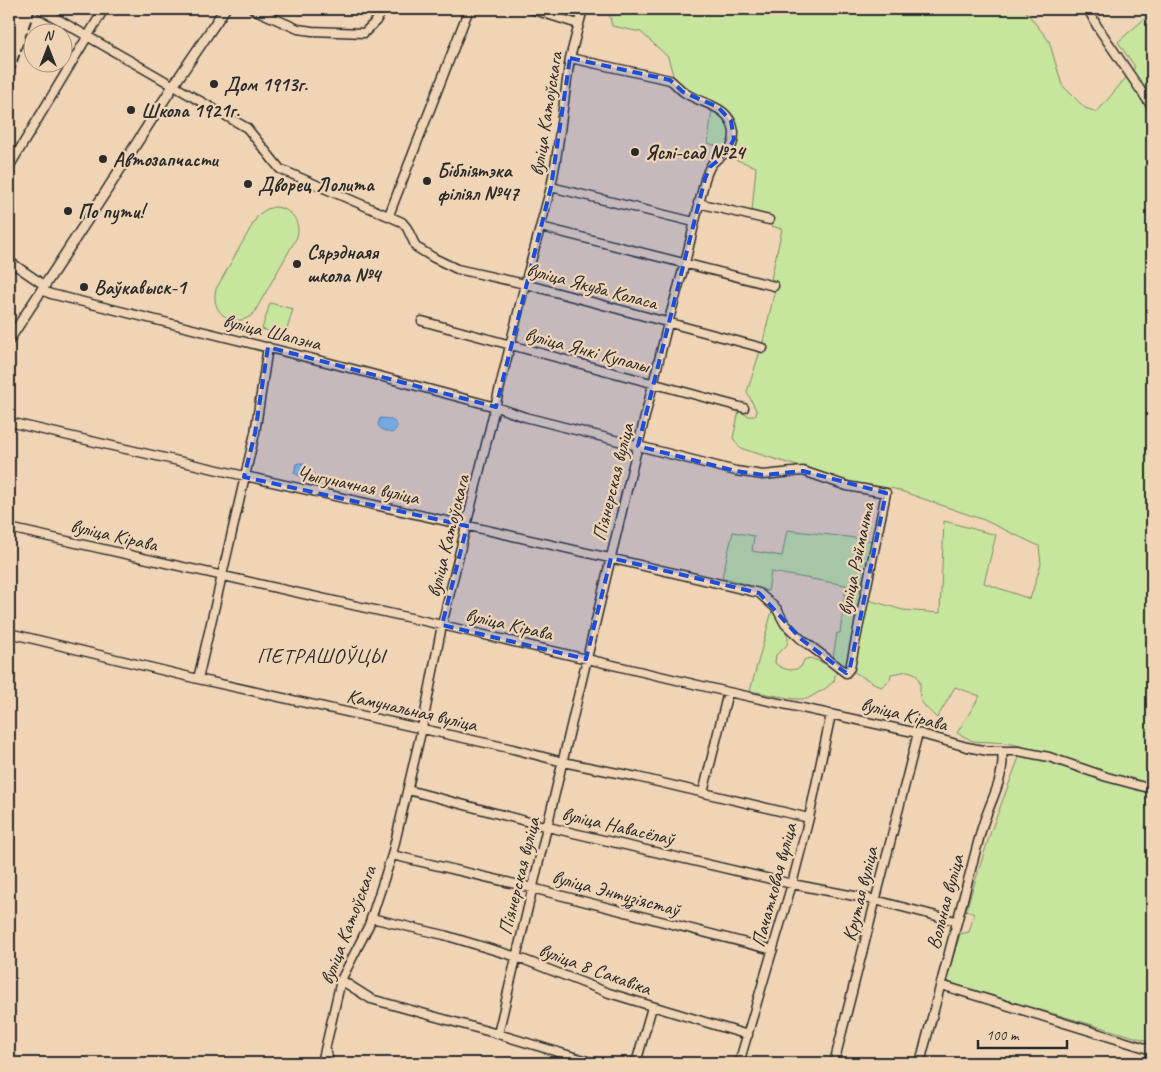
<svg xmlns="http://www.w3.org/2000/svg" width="1161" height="1072" font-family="Caveat,sans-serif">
  <rect width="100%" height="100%" fill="#efd4b6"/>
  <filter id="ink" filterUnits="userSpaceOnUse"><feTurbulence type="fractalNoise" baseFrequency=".02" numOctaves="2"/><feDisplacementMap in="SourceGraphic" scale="10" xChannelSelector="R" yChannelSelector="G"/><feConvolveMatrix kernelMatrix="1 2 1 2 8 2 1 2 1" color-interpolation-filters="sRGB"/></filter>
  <g filter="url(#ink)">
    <path fill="#c7e59d" stroke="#798864" d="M608 9H1024L1049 41 1062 85 1085 108 1097 112 1135 67 1118 42 1152 12V767L1147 795 1152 796V1042L950 984 947 977 960 934 969 932 974 914 966 910 991 831 1023 747 1009 743 973 741 957 733 980 696 955 687 937 718C932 713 924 707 921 700 917 690 924 687 916 674L908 671 891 674 890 680 881 687 843 666 833 658 837 633H840L846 585 771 572 768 591 722 577 733 532 754 536 752 551 782 556 787 530 848 537 874 541 863 580 861 598 903 610 940 613 944 521 996 535 984 583 1030 599 1041 564 1039 546 984 520 895 489 848 482 740 448 733 438 739 411 749 416H755L757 412 747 392 763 342 777 281 771 279 782 229 771 226 773 216 752 211 756 167 729 157 726 149 708 143 712 108 686 91 673 75 668 57 641 32 612 26Z
      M274 207C291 208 301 221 297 237L254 313C236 331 209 314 216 289L258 215 267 209Z
      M270 303 293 309 285 336 262 329Z
      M772 611C777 619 795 638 785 647 782 650 779 652 776 655L775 663C783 670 791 672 801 667L804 660 810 658 832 666 836 671 834 681 826 688 807 699H795L750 691Z"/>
    <path fill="#89c1e8" stroke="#63859c" d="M380 418C389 418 405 423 392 433 386 432 380 430 378 424Z
      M299 463H304L305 465 304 472 300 476 294 473 296 464Z"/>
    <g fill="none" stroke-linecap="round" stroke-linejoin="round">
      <g stroke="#2b2b2b" stroke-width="11">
        <path id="minor" d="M40 9 247 128 280 169 402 222 407 228 416 247 434 258 457 269 525 284 763 348
          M253 9 298 29 312 31 364 33 376 21 383 9
          M531 9 578 24
          M1088 9 1097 26 1152 107
          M9 167 104 9
          M551 187 694 222
          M698 203 769 220
          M389 215 469 9
          M541 227 774 286
          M9 261 44 285
          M422 321 744 408
          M9 422C259 481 510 533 759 593L777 609 785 624 801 639 846 673 850 668 886 493 847 486 803 471 763 475 736 471 525 417 496 407 334 364 51 294 41 290
          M9 528 442 625 728 692 918 733 967 747 988 751H1018L1049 757 1107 777 1152 789
          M9 633 198 679 513 749 563 762 637 777 809 818
          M198 679 255 433 268 347
          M408 790 548 827 792 884 875 900 956 921
          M703 793 728 692
          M392 855 532 888 773 950
          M371 918 444 935 517 957 609 993 748 1035
          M341 980 371 999 498 1034 594 1063
          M941 985 1152 1050
          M498 1034 625 498 668 323 685 263 705 179C708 171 710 164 717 159 722 155 728 153 731 147 734 142 734 137 734 132 730 105 703 105 685 93 679 89 676 84 670 80L570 58
          M325 1052 327 1053 329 1063
          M322 1063 341 980 369 925 392 855 422 728 442 625 525 284 551 187 556 160 570 58 583 9
          M636 1063 652 1007
          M739 1063 792 884 809 818 831 714
          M834 1063 918 733
          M920 1063C941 986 960 908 981 831 988 805 1006 778 1002 751"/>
      </g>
      <g stroke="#2b2b2b" stroke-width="12">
        <path id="major" d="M9 340 105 193 173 86 225 9"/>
      </g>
      <use href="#minor" stroke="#efd4b6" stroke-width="8"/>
      <use href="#major" stroke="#efd4b6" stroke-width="9"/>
      <path stroke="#2b2b2b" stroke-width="2" stroke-dasharray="8 4" stroke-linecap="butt" d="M9 85 34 12"/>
    </g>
  </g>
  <path fill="#1d4ed8" fill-opacity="0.2" stroke="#1d4ed8" stroke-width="4" stroke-dasharray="10 6" stroke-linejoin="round" d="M570 58 670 80 683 92 718 107 731 121 734 139 726 154 710 167 705 179 638 446 736 471 763 475 803 471 886 493 850 668 846 673 801 639 759 593 611 558 586 659 442 625 467 526 244 477 255 433 268 347 496 407 551 187Z"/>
  <g fill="#2b2b2b" stroke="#efd4b6" stroke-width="2">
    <circle cx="214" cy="84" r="5"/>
    <circle cx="131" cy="110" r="5"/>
    <circle cx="635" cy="152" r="5"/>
    <circle cx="103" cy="159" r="5"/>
    <circle cx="427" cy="181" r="5"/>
    <circle cx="248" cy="184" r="5"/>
    <circle cx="68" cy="211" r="5"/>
    <circle cx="297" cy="264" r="5"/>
    <circle cx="84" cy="287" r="5"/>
  </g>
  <g text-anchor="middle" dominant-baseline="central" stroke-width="4.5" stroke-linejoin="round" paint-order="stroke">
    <g font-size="20" font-weight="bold" fill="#2b2b2b" stroke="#efd4b6" text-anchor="start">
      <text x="224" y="84">Дом 1913г.</text>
      <text x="141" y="110">Школа 1921г.</text>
      <text x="645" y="152">Яслі-сад №24</text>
      <text x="113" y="159">Автозапчасти</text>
      <text x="437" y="170">Бібліятэка<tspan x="437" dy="23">філіял №47</tspan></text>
      <text x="258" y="184">Дворец Лолита</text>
      <text x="78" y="211">По пути!</text>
      <text x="307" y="252">Сярэднаяя<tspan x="307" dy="23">школа №4</tspan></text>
      <text x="94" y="287">Ваўкавыск-1</text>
    </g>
    <g font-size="20" fill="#2b2b2b" stroke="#efd4b6">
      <text transform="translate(546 114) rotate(-81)">вуліца Катоўскага</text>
      <text transform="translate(592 286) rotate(15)">вуліца Якуба Коласа</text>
      <text transform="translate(272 332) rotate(14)">вуліца Шапэна</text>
      <text transform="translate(587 350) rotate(15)">вуліца Янкі Купалы</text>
      <text transform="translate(613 482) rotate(-76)">Піянерская вуліца</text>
      <text transform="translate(358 485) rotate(12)">Чыгуначная вуліца</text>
      <text transform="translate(114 535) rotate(13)">вуліца Кірава</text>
      <text transform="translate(448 536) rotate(-76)">вуліца Катоўскага</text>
      <text transform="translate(856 559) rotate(-78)">вуліца Рэйманта</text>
      <text transform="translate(509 624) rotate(13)">вуліца Кірава</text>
      <text transform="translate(412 710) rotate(13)">Камунальная вуліца</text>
      <text transform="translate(904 714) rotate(14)">вуліца Кірава</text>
      <text transform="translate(618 826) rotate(13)">вуліца Навасёлаў</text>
      <text transform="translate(519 876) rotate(-76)">Піянерская вуліца</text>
      <text transform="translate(774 885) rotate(-75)">Пачатковая вуліца</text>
      <text transform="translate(616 893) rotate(15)">вуліца Энтузіястаў</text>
      <text transform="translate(860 894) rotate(-76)">Крутая вуліца</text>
      <text transform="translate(945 902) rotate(-75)">Вольная вуліца</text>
      <text transform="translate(348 925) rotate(-69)">вуліца Катоўскага</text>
      <text transform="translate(595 969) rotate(20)">вуліца 8 Сакавіка</text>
    </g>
    <g font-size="21" letter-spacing="1" fill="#2b2b2b" stroke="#efd4b6">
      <text x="321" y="656">ПЕТРАШОЎЦЫ</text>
    </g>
  </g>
  <rect width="1161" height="1072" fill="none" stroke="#efd4b6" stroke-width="30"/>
  <rect x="15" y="15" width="1131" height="1042" fill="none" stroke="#2b2b2b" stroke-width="2" filter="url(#ink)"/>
  <g transform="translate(48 48)"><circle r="24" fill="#efd4b6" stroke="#a1907e"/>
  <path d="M0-4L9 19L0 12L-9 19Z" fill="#2b2b2b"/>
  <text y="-8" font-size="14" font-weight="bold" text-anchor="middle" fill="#2b2b2b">N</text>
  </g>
  <path d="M978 1040v8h89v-8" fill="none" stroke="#2b2b2b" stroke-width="2.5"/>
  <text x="986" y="1040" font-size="15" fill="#2b2b2b" stroke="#efd4b6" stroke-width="4" paint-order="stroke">100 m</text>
</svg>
